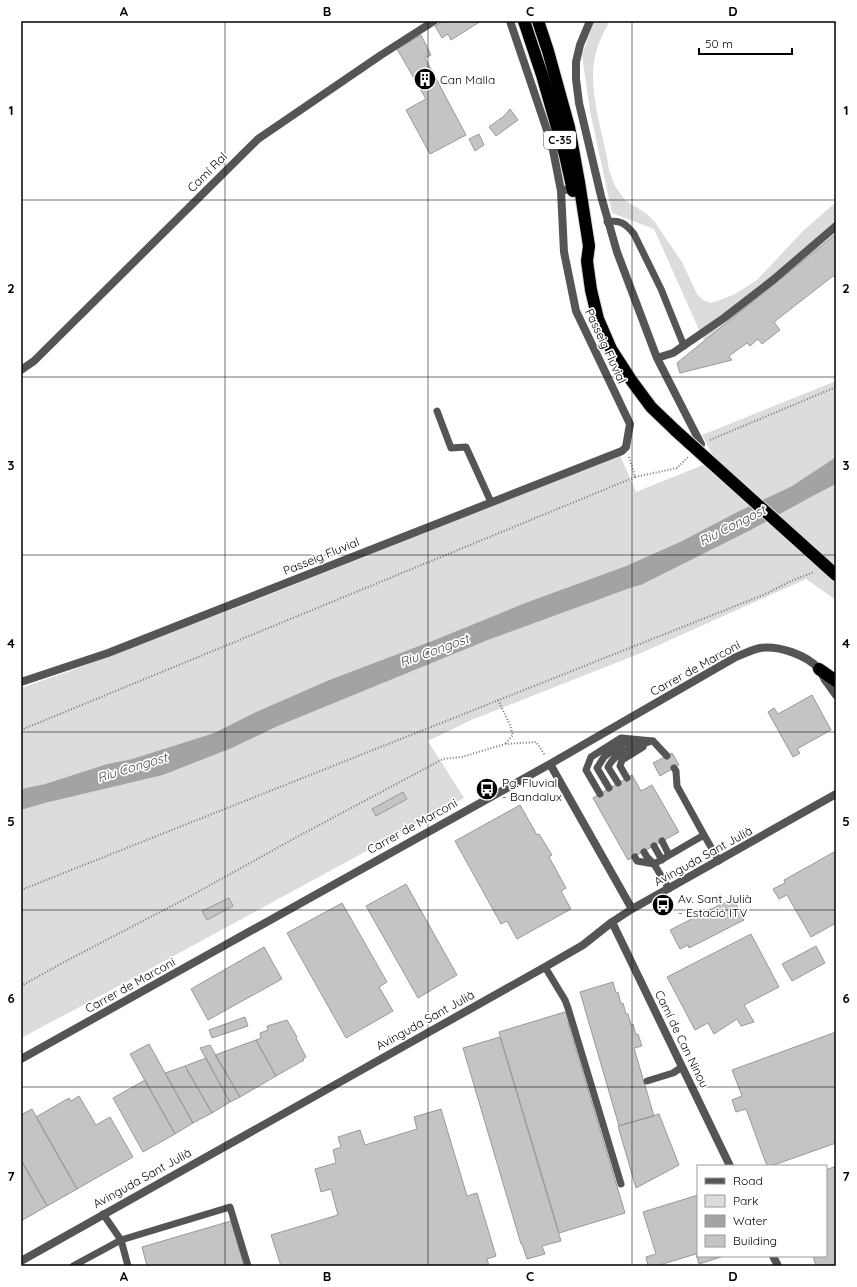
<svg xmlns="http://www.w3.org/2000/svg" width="857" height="1287" font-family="Quicksand,sans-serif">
  <rect width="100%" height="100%" fill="#fff"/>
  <path fill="#dcdcdc" d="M594 21H610C605 30 600 39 597 49 585 86 604 133 609 170L615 186 625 200 647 214 654 221 682 262 697 294 703 300 711 303 720 300 735 294 757 280 803 231 836 202V234L704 341 654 229 612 213 590 111 582 55Z
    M836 381V457L792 486 739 511 682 541 626 566 525 603 432 641 329 680 256 712 214 733 132 759 107 764 45 784 21 789V688L70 671 261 598 620 455 636 492 715 460 702 435Z
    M836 484V600L806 579 641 653 469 721 428 741 464 798 89 1002 21 1038V810L45 803 163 775 232 748 278 726 488 640 633 587 641 585 751 530 811 497Z"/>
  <path fill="#a3a3a3" d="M836 457V484L811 497 751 530 641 585 633 587 488 640 278 726 232 748 163 775 45 803 21 810V789L45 784 107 764 132 759 214 733 256 712 329 680 432 641 525 603 626 566 682 541 739 511 792 486Z"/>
  <path fill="#c4c4c4" stroke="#999" d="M443 21H481L451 40 448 34 442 38 435 26Z
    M421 35 431 55 425 58 466 135 430 154 406 110 426 99 397 49Z
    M510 109 518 120 496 136 489 127 504 116Z
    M479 134 484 145 475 151 469 139Z
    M836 234V278L833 276 774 322 780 330 762 344 758 339 750 346 747 343 729 356 732 360 680 373 677 363Z
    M812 695 831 730 797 749 800 753 793 757 768 712 774 708 778 714Z
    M672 753 679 765 660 776 653 763Z
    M632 775 641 791 652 785 679 832 628 860 593 798Z
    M403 792 407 799 376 816 372 809Z
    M520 805 537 835 539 834 552 855 549 857 566 888 561 891 571 909 517 939 507 921 501 924 455 841Z
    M836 851V923L811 937 787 895 779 899 773 889 785 883 784 880Z
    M406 884 457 975 418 998 366 906Z
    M229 898 233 906 207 920 202 911Z
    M733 898 744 920 689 948 688 945 680 949 670 930Z
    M342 903 387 982 379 987 393 1011 346 1038 287 933Z
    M751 934 779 987 744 1005 754 1022 741 1026 737 1019 714 1034 708 1023 695 1030 667 977Z
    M816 946 825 963 792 981 782 964Z
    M264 947 282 979 208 1020 191 989Z
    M613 982 616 993 618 992 621 1004 623 1003 626 1014H628L631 1025 633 1024 636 1035 638 1034 642 1046 634 1048 654 1116 619 1126 580 992Z
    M568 1011 572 1022 568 1023 625 1213 559 1233 499 1032Z
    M245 1017 248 1026 212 1038 209 1030Z
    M287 1020 297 1037 296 1038 306 1057 303 1059 304 1060 276 1076 256 1040 261 1038 260 1033 268 1030 267 1026Z
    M836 1032V1143L771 1166H767L746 1109 736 1112 732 1100 742 1096 732 1070Z
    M500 1037 561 1241 542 1246 545 1254 527 1259 522 1244H521L463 1048Z
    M256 1040 276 1076 240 1097 215 1055Z
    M149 1044 193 1123 175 1134 130 1054Z
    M210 1045 240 1097 230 1102 200 1048Z
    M206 1058 230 1102 212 1113 185 1066Z
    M185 1066 212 1113 193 1123 165 1073Z
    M145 1080 175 1134 143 1152 113 1098Z
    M79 1096 96 1125 110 1117 133 1157 77 1189 36 1117 69 1098 71 1101Z
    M32 1109 77 1189 47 1206 21 1160V1115Z
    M441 1109 467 1196 477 1193 496 1256 487 1259 489 1266H281L271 1235 338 1215 331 1189 321 1192 315 1169 336 1163 333 1150 341 1147 338 1137 360 1130 365 1145 417 1129 414 1117Z
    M659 1114 679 1165 636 1188 618 1126Z
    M21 1160 47 1206 21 1221Z
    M836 1166V1266H816L813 1256H826V1170Z
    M698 1195V1256L721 1257 699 1264 696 1254 656 1266H648L646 1257 656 1254 643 1212Z
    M231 1221 244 1266H147L142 1247Z"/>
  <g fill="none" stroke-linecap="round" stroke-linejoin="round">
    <g stroke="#dbdbdb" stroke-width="14">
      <path id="highway" d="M524 21 542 75 565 155 573 191
        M538 21 548 51 569 127 579 182 589 246 587 261 591 290 598 319 611 349 631 380 651 407 676 431
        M819 669 836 681"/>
    </g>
    <path stroke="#777" stroke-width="2" stroke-dasharray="1 2" stroke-linecap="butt" d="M710 440 836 387
      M629 457 635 477 677 468 688 457
      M498 700 510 725 513 735 505 744
      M21 730 635 477
      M21 890 763 595 791 581 814 572
      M21 986 66 961 187 898 295 838 443 759 462 757 505 744 536 742 545 755"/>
    <path stroke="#555" stroke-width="7" d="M607 222C620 219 626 224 634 234L661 289 684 346
      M437 411 451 448 466 447 491 502
      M653 741 667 756
      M627 778 620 766 622 760 643 747
      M618 783 608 767C616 751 634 747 649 742
      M609 788 597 768 604 757 624 743 633 742
      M600 794 586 770 591 757 621 738 653 741
      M704 835 719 861
      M662 841 669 855
      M654 846 662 860
      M644 852 647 857 654 864 669 889
      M635 857 637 861 654 864
      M654 864 704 835 677 786 676 771 674 768
      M545 967 565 1000 568 1008 621 1184
      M647 1081 673 1073 682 1067
      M103 1214 121 1240 128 1266
      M73 1266 121 1240 230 1207 248 1266"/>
    <path stroke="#555" stroke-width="8" d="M510 21 552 145 561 191
      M590 21 580 45 576 62V79L579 103 601 196 617 252 657 358 701 444
      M657 358 673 353 724 318 773 280 836 226
      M21 370 34 361 258 139 381 55 434 21
      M21 682 108 653 622 451 626 447 630 424 576 311 564 252 561 191 573 188
      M550 764 632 909
      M612 922 730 1166
      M21 1059 550 764 734 658C743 654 751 650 760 648 778 645 807 655 819 669 822 672 823 677 825 680 829 685 832 690 836 695
      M773 1256 778 1266
      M21 1261 545 967 583 945 612 922 632 909 836 794"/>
    <use href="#highway" stroke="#000" stroke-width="12"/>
    <g stroke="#dbdbdb" stroke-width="14" stroke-linecap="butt">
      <path id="highway-bridge" d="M676 431 836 575"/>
    </g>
    <use href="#highway-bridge" stroke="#000" stroke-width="12"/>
  </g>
  <path fill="none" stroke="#000" stroke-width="1" stroke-opacity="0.55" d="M225 21V1266M428 21V1266M632 21V1266M21 200H836M21 377H836M21 555H836M21 732H836M21 910H836M21 1087H836"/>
  <defs>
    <g id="building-disc" transform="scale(1.15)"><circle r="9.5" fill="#000" stroke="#fff"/><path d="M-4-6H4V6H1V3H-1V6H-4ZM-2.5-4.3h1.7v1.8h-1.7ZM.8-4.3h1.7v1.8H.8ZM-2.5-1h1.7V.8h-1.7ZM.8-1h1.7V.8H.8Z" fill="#fff"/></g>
    <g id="bus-disc" transform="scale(1.15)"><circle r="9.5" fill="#000" stroke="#fff"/><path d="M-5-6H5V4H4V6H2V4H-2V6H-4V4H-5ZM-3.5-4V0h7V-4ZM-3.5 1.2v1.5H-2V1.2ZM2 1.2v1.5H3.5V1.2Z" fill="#fff"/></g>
  </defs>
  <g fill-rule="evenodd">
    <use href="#building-disc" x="425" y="79"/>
    <use href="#bus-disc" x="487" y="789"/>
    <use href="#bus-disc" x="663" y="905"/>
  </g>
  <g text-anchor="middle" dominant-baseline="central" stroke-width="3.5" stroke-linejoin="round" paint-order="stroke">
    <rect fill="#fff" stroke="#4c4c4c" stroke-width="1" x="544" y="131" width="32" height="18" rx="3"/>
    <g font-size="11" font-weight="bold" fill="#000">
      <text x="560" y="140">C-35</text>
    </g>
    <g font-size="12" fill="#000" stroke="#fff" text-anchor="start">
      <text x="440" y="79">Can Malla</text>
      <text x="502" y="782">Pg. Fluvial<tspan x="502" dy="14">- Bandalux</tspan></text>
      <text x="678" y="898">Av. Sant Julià<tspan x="678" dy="14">- Estació ITV</tspan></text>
    </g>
    <g font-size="12" fill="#000" stroke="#fff">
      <text transform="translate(207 172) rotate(-45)">Camí Ral</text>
      <text transform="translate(606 346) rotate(65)">Passeig Fluvial</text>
      <text transform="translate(321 556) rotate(-22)">Passeig Fluvial</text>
      <text transform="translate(695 668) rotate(-29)">Carrer de Marconi</text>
      <text transform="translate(412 826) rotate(-29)">Carrer de Marconi</text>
      <text transform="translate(703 856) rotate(-29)">Avinguda Sant Julià</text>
      <text transform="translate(130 985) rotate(-29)">Carrer de Marconi</text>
      <text transform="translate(425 1020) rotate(-29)">Avinguda Sant Julià</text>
      <text transform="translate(682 1039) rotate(64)">Camí de Can Ninou</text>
      <text transform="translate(142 1178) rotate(-29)">Avinguda Sant Julià</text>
    </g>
    <g font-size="13" font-style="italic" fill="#444" stroke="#fff">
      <text transform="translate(732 525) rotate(-27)">Riu Congost</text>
      <text transform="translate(434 650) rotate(-20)">Riu Congost</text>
      <text transform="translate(132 767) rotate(-17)">Riu Congost</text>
    </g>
  </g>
  <rect width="857" height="1287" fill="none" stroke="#ffffff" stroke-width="44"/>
  <rect x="697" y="1165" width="130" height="92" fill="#ffffff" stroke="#999999"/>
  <rect x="705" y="1178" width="20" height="6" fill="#555555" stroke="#999999"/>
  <text x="733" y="1185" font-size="12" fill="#000000">Road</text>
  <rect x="705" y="1195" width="20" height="12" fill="#dcdcdc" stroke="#999999"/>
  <text x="733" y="1205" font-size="12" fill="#000000">Park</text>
  <rect x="705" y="1215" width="20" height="12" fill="#a3a3a3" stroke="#999999"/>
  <text x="733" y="1225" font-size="12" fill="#000000">Water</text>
  <rect x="705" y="1235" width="20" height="12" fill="#c4c4c4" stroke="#999999"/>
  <text x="733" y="1245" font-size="12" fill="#000000">Building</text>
  <path d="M699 48v6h93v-6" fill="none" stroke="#000000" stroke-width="2"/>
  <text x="705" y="48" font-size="12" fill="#000000" stroke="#ffffff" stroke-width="3" paint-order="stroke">50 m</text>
  <rect x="22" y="22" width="813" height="1243" fill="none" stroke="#000" stroke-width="1.5"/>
  <g font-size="13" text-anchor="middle" font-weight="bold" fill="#000">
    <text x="124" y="16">A</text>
    <text x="327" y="16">B</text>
    <text x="530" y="16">C</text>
    <text x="733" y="16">D</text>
    <text x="11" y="115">1</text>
    <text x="846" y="115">1</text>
    <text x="11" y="293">2</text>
    <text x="846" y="293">2</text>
    <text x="11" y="470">3</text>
    <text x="846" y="470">3</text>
    <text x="11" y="648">4</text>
    <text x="846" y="648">4</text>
    <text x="11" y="826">5</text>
    <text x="846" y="826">5</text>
    <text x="11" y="1003">6</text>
    <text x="846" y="1003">6</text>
    <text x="11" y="1181">7</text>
    <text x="846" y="1181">7</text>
    <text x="124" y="1281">A</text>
    <text x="327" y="1281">B</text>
    <text x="530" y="1281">C</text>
    <text x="733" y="1281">D</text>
  </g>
</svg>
